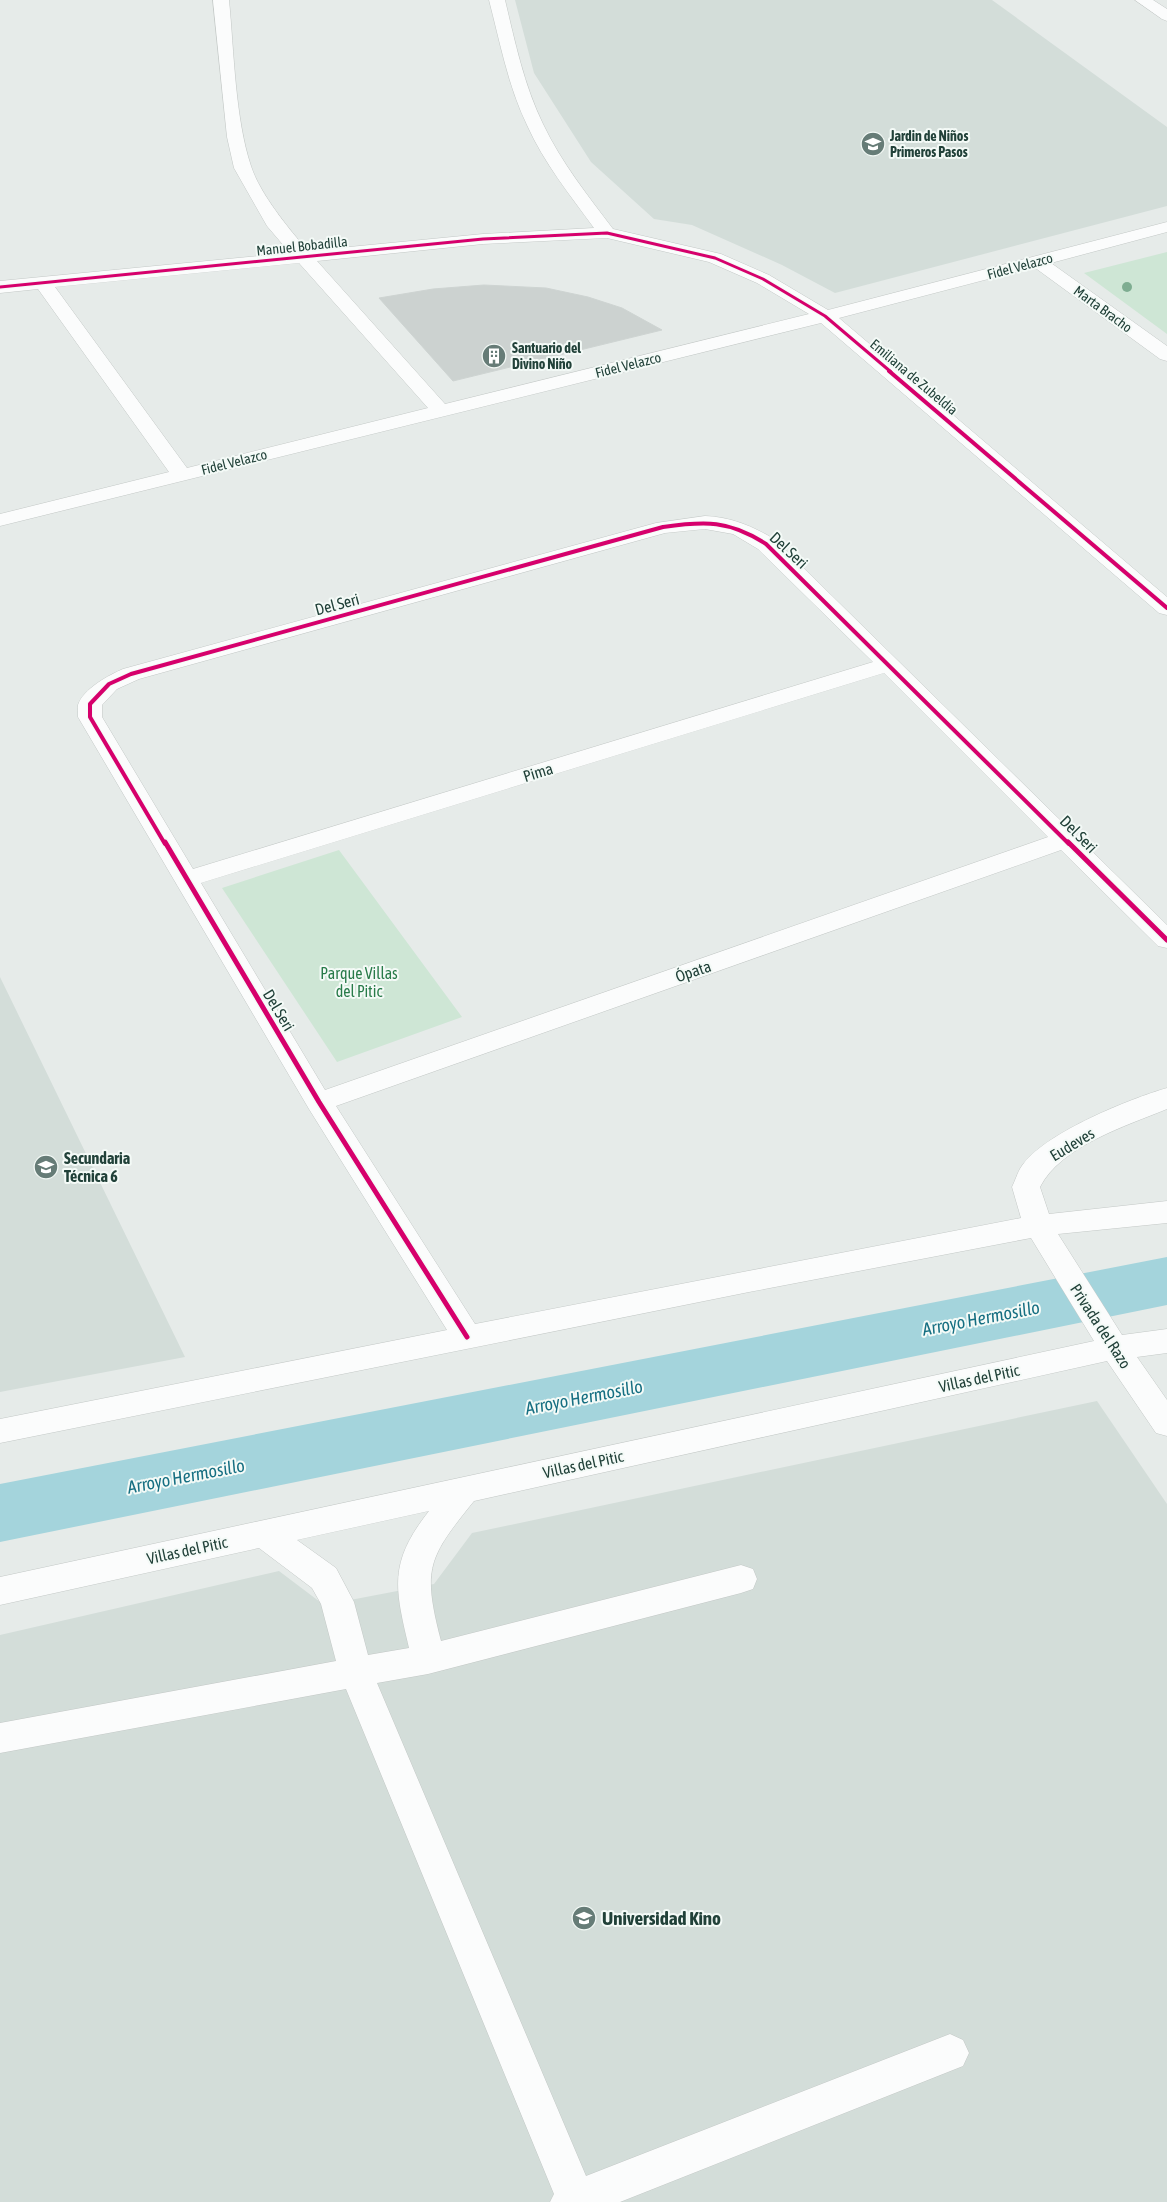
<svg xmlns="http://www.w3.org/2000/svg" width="1167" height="2202" font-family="'Asap Condensed',sans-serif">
  <rect width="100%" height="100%" fill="#e6ebe9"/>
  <path fill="#d3ddd9" d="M515 0H992L1167 127V206L835 293 782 265 692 225 654 219 591 162 534 73Z
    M0 977 185 1357 0 1392Z
    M1097 1401 1167 1504V2202H0V1635L279 1571 324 1605 434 1584 472 1533Z"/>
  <path fill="#cee6d5" d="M1167 252V334L1084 273Z
    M339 850 462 1017 337 1062 222 888Z"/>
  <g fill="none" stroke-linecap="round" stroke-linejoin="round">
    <path fill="#a4d4dc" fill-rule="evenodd" d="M1167 1257V1305L0 1542V1484Z"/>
  </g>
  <path fill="#ccd2d0" stroke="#ced4d2" d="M484 285 546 288 588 297 622 308 662 330 453 381 379 298 433 289Z"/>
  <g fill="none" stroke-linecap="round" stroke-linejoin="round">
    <g stroke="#c3c8c6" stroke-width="1">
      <path id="minor" d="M213 0H229C234 51 235 118 251 166 260 194 289 229 308 251L483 234 594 228C570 195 544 163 527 125 508 86 500 42 489 0H505C515 42 524 85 543 124 561 162 588 196 613 229L721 254 769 275 828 310 1167 222V232L1051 263 1167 346V361L1160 359 1034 267 839 318 1167 597V615L1159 613 821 323 0 526V514L169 472 38 289 0 293V281L290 253 267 226 234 168 227 137ZM607 238 709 262 757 283 809 314 445 404 317 261 483 244ZM299 263 428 408 187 468 55 287Z
        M1135 0H1153L1167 9V21L1162 19Z
        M705 516C731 517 752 526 774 539L1167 925V948L1158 946 1061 850 336 1106 475 1324 1021 1218 1012 1187C1016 1179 1018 1170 1024 1163 1048 1132 1129 1099 1167 1088V1109C1126 1126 1061 1146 1040 1187L1049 1214 1167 1201V1223L1058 1234 1122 1335 1167 1329V1353L1137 1357 1167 1400V1436L1156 1433 1107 1361 474 1501C428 1558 422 1568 441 1641L741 1565 753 1569 757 1579 753 1589 741 1593 428 1674 377 1683 586 2176 950 2034 963 2040 969 2053 963 2066 620 2202H550L554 2194 346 1689 0 1753V1723L336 1661 321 1604 312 1588 259 1548 0 1605V1577L1094 1341 1031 1238 749 1292 0 1443V1419L447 1330 309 1109 78 717C78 713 78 708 78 705 83 689 109 675 123 669L656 523ZM705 529 733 534 758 549 873 662 193 869 102 717V705L117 689 139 679 665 533ZM884 673 1048 837 325 1090 201 883ZM429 1511C388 1563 395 1588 409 1648L368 1655 354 1602 336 1568 297 1540Z"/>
    </g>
    <use href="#minor" fill="#fbfcfc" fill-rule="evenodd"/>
    <g stroke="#f4faf7" stroke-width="5">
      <path id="cycleway-far2" d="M0 287 483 239 607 233 715 258 763 279 825 316 891 372"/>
    </g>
    <g stroke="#f4faf7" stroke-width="6">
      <path id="cycleway-far1" d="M889 371 1167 608
        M165 844 90 717V704L109 684 131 674 663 527C705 521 729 520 766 544L1069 844"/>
    </g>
    <g stroke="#f4faf7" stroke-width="8">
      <path id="cycleway" d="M165 842 319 1102 467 1337
        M1068 842 1167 940"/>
    </g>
    <use href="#cycleway-far2" stroke="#d6006c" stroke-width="3"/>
    <use href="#cycleway-far1" stroke="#d6006c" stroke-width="4"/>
    <use href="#cycleway" stroke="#d6006c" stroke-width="5"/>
  </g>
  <circle fill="#7ead91" cx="1127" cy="287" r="5"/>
  <defs>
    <g id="school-disc" transform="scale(1.25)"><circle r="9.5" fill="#667c77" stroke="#f4faf7"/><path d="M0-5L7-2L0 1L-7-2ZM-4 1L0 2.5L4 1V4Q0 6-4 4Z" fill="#fff"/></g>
    <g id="building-disc" transform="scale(1.25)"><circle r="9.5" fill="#667c77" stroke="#f4faf7"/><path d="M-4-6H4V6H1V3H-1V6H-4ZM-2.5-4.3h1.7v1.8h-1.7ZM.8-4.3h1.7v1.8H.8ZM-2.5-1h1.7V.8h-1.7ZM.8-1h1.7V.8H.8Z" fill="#fff"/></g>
    <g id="university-disc" transform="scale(1.25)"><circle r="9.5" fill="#667c77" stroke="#f4faf7"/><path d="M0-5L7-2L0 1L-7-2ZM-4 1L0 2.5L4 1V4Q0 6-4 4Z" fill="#fff"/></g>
  </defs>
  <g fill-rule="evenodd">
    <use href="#school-disc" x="873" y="144"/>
    <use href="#building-disc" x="494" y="356"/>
    <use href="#school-disc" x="46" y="1167"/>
    <use href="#university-disc" x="584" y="1918"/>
  </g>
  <g text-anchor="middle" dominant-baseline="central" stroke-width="4" stroke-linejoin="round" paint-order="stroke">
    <g font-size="14" font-weight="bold" fill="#214139" stroke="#f4faf7" text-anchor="start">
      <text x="890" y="136">Jardin de Niños<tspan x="890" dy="16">Primeros Pasos</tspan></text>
      <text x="512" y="348">Santuario del<tspan x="512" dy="16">Divino Niño</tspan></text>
    </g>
    <g font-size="14" fill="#214139" stroke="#f4faf7">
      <text transform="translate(302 246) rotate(-6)">Manuel Bobadilla</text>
      <text transform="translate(1020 266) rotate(-15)">Fidel Velazco</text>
      <text transform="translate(1103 309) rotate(36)">Marta Bracho</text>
      <text transform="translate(628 365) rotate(-14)">Fidel Velazco</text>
      <text transform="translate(914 377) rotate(40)">Emiliana de Zubeldia</text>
      <text transform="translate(234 462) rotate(-14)">Fidel Velazco</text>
    </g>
    <g font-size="16" fill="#214139" stroke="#f4faf7">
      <text transform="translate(789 550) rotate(43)">Del Seri</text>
      <text transform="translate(337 604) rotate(-15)">Del Seri</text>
      <text transform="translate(538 772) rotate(-17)">Pima</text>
      <text transform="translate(1079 834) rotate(45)">Del Seri</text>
      <text transform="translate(693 971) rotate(-19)">Ópata</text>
      <text transform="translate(279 1010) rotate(59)">Del Seri</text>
      <text transform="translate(1072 1144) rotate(-31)">Eudeves</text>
      <text transform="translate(1101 1326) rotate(57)">Privada del Razo</text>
      <text transform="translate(979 1378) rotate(-12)">Villas del Pitic</text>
      <text transform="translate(583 1464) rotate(-12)">Villas del Pitic</text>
      <text transform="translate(187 1550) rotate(-12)">Villas del Pitic</text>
    </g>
    <g font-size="16" fill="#287b49" stroke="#f4faf7">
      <text x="359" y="973">Parque Villas<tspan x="359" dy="18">del Pitic</tspan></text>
    </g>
    <g font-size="16" font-weight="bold" fill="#214139" stroke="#f4faf7" text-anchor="start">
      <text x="64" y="1158">Secundaria<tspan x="64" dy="18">Técnica 6</tspan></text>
    </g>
    <g font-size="18" font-style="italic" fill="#166f82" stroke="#f4faf7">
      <text transform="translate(981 1318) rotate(-11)">Arroyo Hermosillo</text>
      <text transform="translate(584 1397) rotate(-11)">Arroyo Hermosillo</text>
      <text transform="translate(186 1476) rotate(-11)">Arroyo Hermosillo</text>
    </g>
    <g font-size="19" font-weight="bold" fill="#214139" stroke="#f4faf7" text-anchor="start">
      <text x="602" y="1918">Universidad Kino</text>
    </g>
  </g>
</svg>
